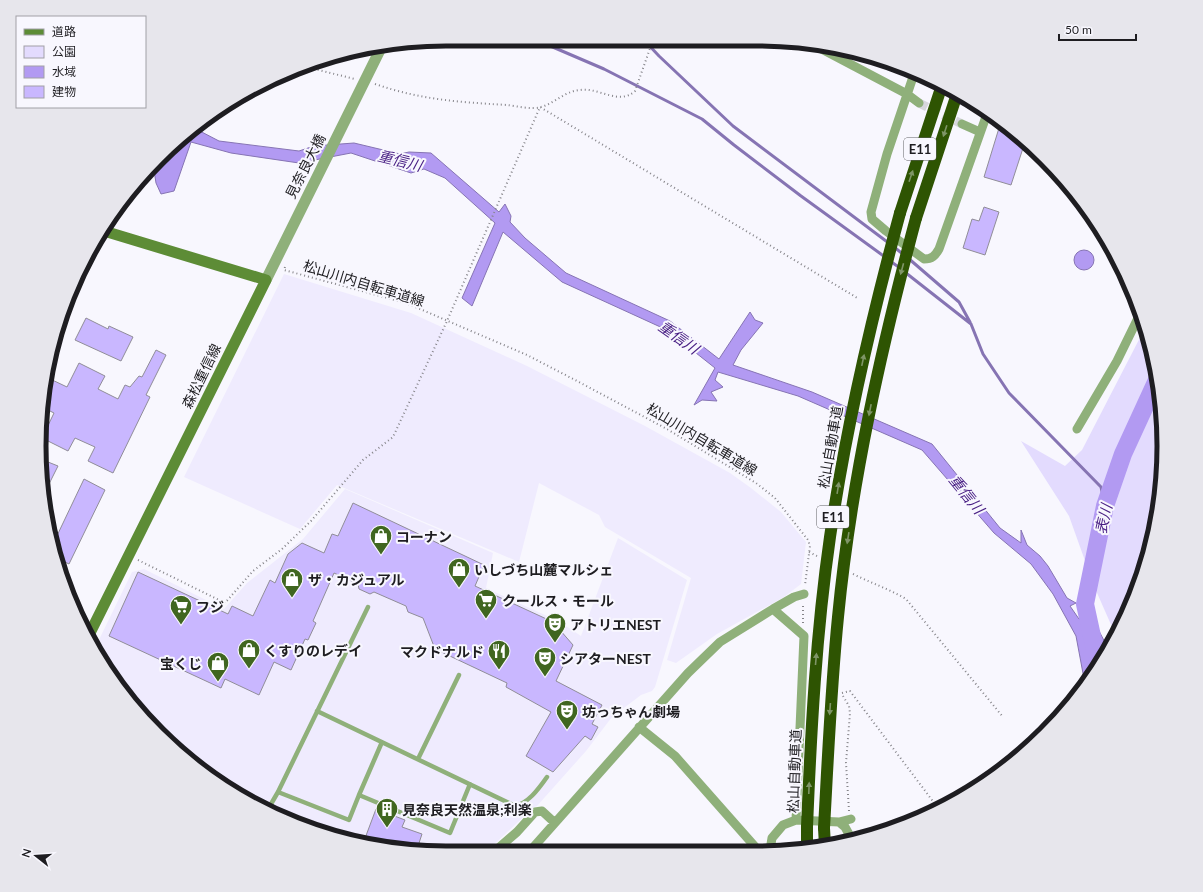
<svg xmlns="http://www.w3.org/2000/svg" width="1203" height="892" font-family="Lato,'Noto Sans JP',sans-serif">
  <rect width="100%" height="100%" fill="#f8f7fe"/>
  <path fill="#efebfe" d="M284 274 411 313 527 366 645 426 730 473 751 488 781 512 806 542 801 584 784 597 717 634 676 663 667 660 691 578 605 527 599 515 539 483 519 562 337 485 300 529 184 477Z
    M345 489 493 553 486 588 560 622 581 636 618 538 687 580 655 687 652 691 641 695 612 717 586 751 537 806 534 807 486 852H419L315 831 243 799 178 752 123 694 126 692 119 687 94 650 132 572 144 569 224 609 247 583 303 539Z"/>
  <path fill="#e3dbfe" d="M1145 328 1150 341 1163 420 1160 499 1142 577 1116 636 1094 586 1069 516 1021 441 1065 466 1082 450Z"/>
  <path fill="#b29af2" stroke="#8674b3" d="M194 128 219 141 299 151 314 146 354 143 400 154 409 152 431 153 499 212 505 204 511 216 510 222 525 238 566 273 670 321 719 359 750 312 755 320 763 323 741 350 733 365 812 392 932 444 1000 528 1021 543V530L1027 545 1040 556 1048 566 1067 598 1076 603 1070 606 1079 619 1099 631 1109 650 1085 684 1076 636 1053 594 1031 564 994 533 922 450 798 396 718 372 715 380 723 387 711 392 717 401 702 400 694 405 715 368 667 330 562 282 503 232 472 306 462 298 495 223 445 178 424 169 411 173 351 153 299 163 231 153 191 142 174 191 161 194 156 183 153 164 178 140Z
    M1074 260a10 10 0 1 1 20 0a10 10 0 1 1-20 0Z"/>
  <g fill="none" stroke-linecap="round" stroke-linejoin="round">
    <path stroke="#8674b3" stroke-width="3" d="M534 39 604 69 702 119 734 145 801 196 885 257
      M644 40 659 56 733 126 890 244
      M894 247 904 255
      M908 258 959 302 970 322
      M890 261 900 268
      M906 273 971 324 983 354 1009 393 1101 487 1105 506"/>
    <path stroke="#b29af2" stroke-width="18" d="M1095 650 1085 604 1105 506 1123 454 1157 380"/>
  </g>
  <path fill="#c9b7ff" stroke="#908d98" d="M999 128 1007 131 1008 128 1025 142 1011 185 984 177Z
    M984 207 999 212 985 255 963 248 972 219 979 221Z
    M86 318 108 329 109 326 133 337 121 361 75 340Z
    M156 350 166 355 146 395 150 397 113 473 88 461 95 447 75 438 68 451 42 438 54 413 44 408 46 377 67 387 79 363 105 376 98 389 118 399 125 385 130 387 139 376 142 377Z
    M48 462 58 466 44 494 41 477Z
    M84 479 105 490 69 564 57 558 54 542Z
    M353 503 484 565 475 586 553 622 573 645 556 681 602 705 592 724 598 727 591 740 585 736 553 772 526 756 551 712 506 687 507 683 435 649 423 618 408 612 406 606 374 592 370 594 359 589 358 584 334 573 313 621 316 623 308 640 305 639 291 670 274 662 259 695 225 679 221 688 109 636 138 572 228 614 232 606 253 616 270 580 275 583 288 554 302 543 324 553 332 534 338 536Z
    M376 809 405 820 402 827 422 834 419 843 423 845 420 852 364 841Z"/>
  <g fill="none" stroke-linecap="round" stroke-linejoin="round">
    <path stroke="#d7d6dd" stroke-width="9" stroke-dasharray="9 4.5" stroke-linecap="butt" d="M919 103 962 124"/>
    <path stroke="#858489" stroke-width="2" stroke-dasharray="1 3" stroke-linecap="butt" d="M306 67 355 79
      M375 84C422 100 458 102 507 105 517 106 532 110 541 107 555 103 565 91 580 90 599 87 619 106 635 91L653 40
      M285 267 284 270 406 303 527 355 577 381 667 429 756 483 775 498 808 540 810 546 805 585
      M809 552 817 556
      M138 560 225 603 253 571 282 549 311 521 363 460 393 437 447 321 540 107 859 299
      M853 574C871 583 889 589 906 599L1003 717
      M803 623V604
      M842 693 850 691 938 808
      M843 696 849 706 850 713 846 763 849 811"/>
    <path stroke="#8fb07a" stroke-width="4.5" d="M317 711 513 805C526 807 540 787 547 777
      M418 759 459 675
      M278 792 349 820 359 795 450 833 470 784
      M359 795 382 742
      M264 808 271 804 278 792 368 607"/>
    <path stroke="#8fb07a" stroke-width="9" d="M814 45 907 94 919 103
      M915 71 887 154 871 212 872 219 886 231 924 259C932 259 935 256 939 249L988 111
      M962 124 980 132
      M1077 429 1117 361 1140 314
      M773 609 804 636 796 820
      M639 727 675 756 758 850
      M839 822 845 827 851 838
      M770 850 772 838 783 825 796 820 839 822 851 819
      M530 851 688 673 720 642 773 609 794 597 804 594
      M494 852 517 832 535 812 542 811 555 823"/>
    <path stroke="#8fb07a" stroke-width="11" d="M266 280 381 48"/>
    <path stroke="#5d8c36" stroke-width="11" d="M88 637 266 280 104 231"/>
    <path stroke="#2e5402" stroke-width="12" d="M900 213 942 85
      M916 218 957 94
      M807 827V850
      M824 828 825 846"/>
    <path stroke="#2e5402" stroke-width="12" d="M807 827C811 730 816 634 830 537 846 427 871 320 900 213
      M824 828C828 757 831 687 838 617 851 482 881 349 916 218"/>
  </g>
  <defs><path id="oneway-solid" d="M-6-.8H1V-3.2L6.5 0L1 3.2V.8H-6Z"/></defs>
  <g fill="#7f9567">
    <use href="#oneway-solid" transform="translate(945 131) rotate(108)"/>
    <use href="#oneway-solid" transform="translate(911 176) rotate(-71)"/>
    <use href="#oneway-solid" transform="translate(902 269) rotate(105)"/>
    <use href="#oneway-solid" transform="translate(863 360) rotate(-78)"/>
    <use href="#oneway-solid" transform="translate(870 410) rotate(101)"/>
    <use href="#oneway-solid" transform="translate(838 488) rotate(-81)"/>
    <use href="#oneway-solid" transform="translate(848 538) rotate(99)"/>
    <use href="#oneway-solid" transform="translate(816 659) rotate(-85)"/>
    <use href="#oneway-solid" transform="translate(830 709) rotate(94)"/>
    <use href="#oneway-solid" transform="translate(809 788) rotate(-88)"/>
  </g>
  <defs>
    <g id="shop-pin" transform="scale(1.15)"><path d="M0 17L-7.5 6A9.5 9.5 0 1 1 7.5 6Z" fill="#406620" stroke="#f8f7fe"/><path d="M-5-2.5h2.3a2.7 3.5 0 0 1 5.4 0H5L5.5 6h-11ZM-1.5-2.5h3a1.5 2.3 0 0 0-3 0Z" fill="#fff"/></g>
    <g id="supermarket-pin" transform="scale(1.15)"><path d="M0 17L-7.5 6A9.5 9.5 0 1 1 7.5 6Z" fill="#406620" stroke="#f8f7fe"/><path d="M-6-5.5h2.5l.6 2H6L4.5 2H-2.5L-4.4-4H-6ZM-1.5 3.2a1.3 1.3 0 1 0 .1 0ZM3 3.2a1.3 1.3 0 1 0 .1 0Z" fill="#fff"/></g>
    <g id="theatre-pin" transform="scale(1.15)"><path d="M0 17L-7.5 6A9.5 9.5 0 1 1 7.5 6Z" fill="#406620" stroke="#f8f7fe"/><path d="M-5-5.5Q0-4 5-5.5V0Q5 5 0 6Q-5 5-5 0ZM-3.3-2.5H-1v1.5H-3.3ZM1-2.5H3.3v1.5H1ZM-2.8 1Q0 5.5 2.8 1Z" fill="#fff"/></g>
    <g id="restaurant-pin" transform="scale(1.15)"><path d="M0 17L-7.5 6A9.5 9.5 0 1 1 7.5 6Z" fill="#406620" stroke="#f8f7fe"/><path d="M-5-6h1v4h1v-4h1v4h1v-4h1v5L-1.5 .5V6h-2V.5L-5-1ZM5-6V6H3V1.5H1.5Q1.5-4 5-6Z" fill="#fff"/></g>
    <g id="building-pin" transform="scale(1.15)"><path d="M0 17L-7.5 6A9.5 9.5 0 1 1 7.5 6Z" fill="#406620" stroke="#f8f7fe"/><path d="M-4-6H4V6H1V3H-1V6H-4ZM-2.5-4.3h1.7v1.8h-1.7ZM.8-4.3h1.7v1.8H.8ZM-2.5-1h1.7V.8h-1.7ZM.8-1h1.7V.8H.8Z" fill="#fff"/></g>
  </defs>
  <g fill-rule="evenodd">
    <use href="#shop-pin" x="381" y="536"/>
    <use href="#shop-pin" x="459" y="569"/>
    <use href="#shop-pin" x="292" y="579"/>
    <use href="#supermarket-pin" x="486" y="600"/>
    <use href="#supermarket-pin" x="181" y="606"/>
    <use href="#theatre-pin" x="555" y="624"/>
    <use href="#shop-pin" x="249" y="650"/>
    <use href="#restaurant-pin" x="499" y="651"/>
    <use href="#theatre-pin" x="545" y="658"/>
    <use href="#shop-pin" x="218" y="663"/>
    <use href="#theatre-pin" x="567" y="711"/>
    <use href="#building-pin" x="387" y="809"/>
  </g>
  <g text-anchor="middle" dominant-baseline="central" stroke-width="4" stroke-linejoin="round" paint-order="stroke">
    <g fill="#f8f7fe" stroke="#5f5e63" stroke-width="1">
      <rect x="904" y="138" width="32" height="22" rx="3"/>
      <rect x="817" y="506" width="32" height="22" rx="3"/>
    </g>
    <g font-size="13" font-weight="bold" fill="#1e1d21">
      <text x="920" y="149">E11</text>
      <text x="833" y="517">E11</text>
    </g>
    <g font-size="14" fill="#1e1d21" stroke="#f8f7fe">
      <text transform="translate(305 166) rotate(-63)">見奈良大橋</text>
      <text transform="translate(364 283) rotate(17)">松山川内自転車道線</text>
      <text transform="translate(201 376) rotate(-64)">森松重信線</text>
      <text transform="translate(702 439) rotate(31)">松山川内自転車道線</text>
      <text transform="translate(830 447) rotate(-80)">松山自動車道</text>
      <text transform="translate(794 771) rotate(-88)">松山自動車道</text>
    </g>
    <g font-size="14" font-weight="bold" fill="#1e1d21" stroke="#f8f7fe" text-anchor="start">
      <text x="396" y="536">コーナン</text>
      <text x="474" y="569">いしづち山麓マルシェ</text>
      <text x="308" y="579">ザ・カジュアル</text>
      <text x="502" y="600">クールス・モール</text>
      <text x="196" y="606">フジ</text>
      <text x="570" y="624">アトリエNEST</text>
      <text x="264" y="650">くすりのレデイ</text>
      <text x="484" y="651" text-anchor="end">マクドナルド</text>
      <text x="560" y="658">シアターNEST</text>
      <text x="202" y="663" text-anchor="end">宝くじ</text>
      <text x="582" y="711">坊っちゃん劇場</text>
      <text x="402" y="809">見奈良天然温泉;利楽</text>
    </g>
    <g font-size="15" font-style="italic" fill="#471d83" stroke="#f8f7fe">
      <text transform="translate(400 160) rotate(14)">重信川</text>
      <text transform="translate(679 337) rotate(35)">重信川</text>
      <text transform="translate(967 494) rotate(51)">重信川</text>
      <text transform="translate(1103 519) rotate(-77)">表川</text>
    </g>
  </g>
  <path d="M0 0H1203V892H0ZM446 46H757A400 400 0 0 1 1157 446V446A400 400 0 0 1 757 846H446A400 400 0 0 1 46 446V446A400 400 0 0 1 446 46Z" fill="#e7e6ec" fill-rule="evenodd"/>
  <path fill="none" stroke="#1e1d21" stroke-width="5" d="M446 46H757A400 400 0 0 1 1157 446V446A400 400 0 0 1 757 846H446A400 400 0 0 1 46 446V446A400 400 0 0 1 446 46Z"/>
  <rect x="16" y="16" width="130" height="92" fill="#f8f7fe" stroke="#a1a0a6"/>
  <rect x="24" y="29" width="20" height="6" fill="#5d8c36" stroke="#a1a0a6"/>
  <text x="52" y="36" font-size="12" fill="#1e1d21">道路</text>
  <rect x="24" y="46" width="20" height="12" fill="#e3dbfe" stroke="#a1a0a6"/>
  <text x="52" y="56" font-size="12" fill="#1e1d21">公園</text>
  <rect x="24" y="66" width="20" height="12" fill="#b29af2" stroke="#a1a0a6"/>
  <text x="52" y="76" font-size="12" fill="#1e1d21">水域</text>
  <rect x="24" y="86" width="20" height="12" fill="#c9b7ff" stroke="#a1a0a6"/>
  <text x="52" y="96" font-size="12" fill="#1e1d21">建物</text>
  <g transform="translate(36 856) rotate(287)" stroke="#f8f7fe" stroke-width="3" paint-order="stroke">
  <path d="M0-3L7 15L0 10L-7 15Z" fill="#1e1d21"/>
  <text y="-6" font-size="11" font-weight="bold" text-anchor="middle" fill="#1e1d21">N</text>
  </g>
  <path d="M1059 34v6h77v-6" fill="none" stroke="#1e1d21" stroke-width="2"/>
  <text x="1065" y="34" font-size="12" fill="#1e1d21" stroke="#f8f7fe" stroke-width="3" paint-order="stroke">50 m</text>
</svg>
